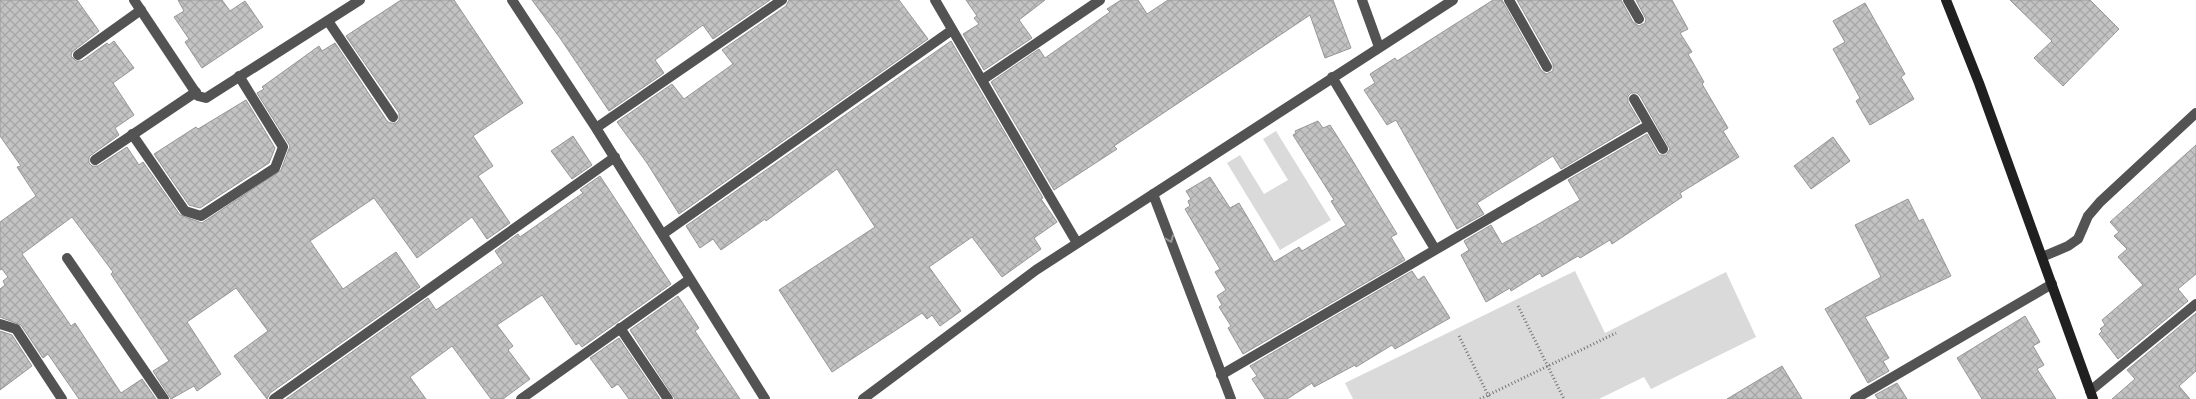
<svg xmlns="http://www.w3.org/2000/svg" width="2196" height="399" font-family="'Noto Sans',sans-serif">
  <defs>
    <pattern id="building-cross-hatch" width="8" height="8" patternUnits="userSpaceOnUse" patternTransform="scale(1.25)"><rect width="8" height="8" fill="#c3c3c3"/><path d="M0 0l8 8M0 8l8-8" fill="none" stroke="#a6a6a6"/></pattern>
  </defs>
  <rect width="100%" height="100%" fill="#fff"/>
  <path fill="#dadada" d="M1276 131 1331 220 1280 250 1227 163 1240 155 1264 194 1288 180 1263 139Z
    M1575 271 1605 333 1726 272 1756 337 1651 389 1644 377 1599 399H1353L1345 383Z"/>
  <path fill="url(#building-cross-hatch)" stroke="#979797" d="M0 0H77L99 31 72 52 71 56 76 61H82L107 43 109 45 114 41 134 68 113 83 134 115 115 128 119 135 91 155 89 157V163L92 166H98L127 147 139 165 143 162 180 215 202 223 281 170 290 146 257 93 264 89 262 87 319 46 322 51 335 43 387 121 390 123H396L399 120V113L346 36 401 0H454L523 103 473 136 493 166 478 176 510 223 487 239 472 217 417 258 374 198 310 241 343 289 396 252 420 287 270 393 267 399 234 356 268 331 236 288 187 322 221 374 197 391 194 386 171 399 153 371 169 361 111 274 113 272 72 217 22 254 71 326 75 323 121 393 142 379 156 399H79L48 354 43 358 21 325 0 317V289L5 285 3 281 8 277 2 269 0 270V222L36 196 17 167 21 166 0 136Z
    M178 0H222L230 11 245 1 263 27 202 68 185 42 189 39 174 17 184 11Z
    M532 0H770L713 39 703 25 655 60 664 73 609 111 560 38Z
    M789 0H899L928 39 679 214 647 163 617 122 672 84 684 99 733 64 722 50 786 6Z
    M966 0H1045L1019 20 1032 38 984 70 963 34 979 24 974 18 977 16Z
    M1121 0H1138L1147 14 1168 0H1333L1351 48 1325 58 1310 15 1114 146 1117 149 1054 190 991 82 1039 49 1045 58 1110 12 1107 9Z
    M1493 0H1502L1541 70 1546 74 1553 71V64L1517 0H1621L1633 22 1639 26 1645 23 1646 19 1636 0H1672L1688 29 1680 33 1692 52 1688 54 1704 82 1702 84 1728 128 1723 131 1739 157 1680 193 1682 197 1612 244 1610 240 1580 258 1578 256 1542 277 1540 273 1511 291 1510 288 1486 302 1461 255 1469 250 1464 241 1491 225 1502 244 1535 226 1580 200 1568 180 1647 134 1659 155H1666L1670 149 1640 96 1637 93H1631L1628 96V102L1640 122 1561 169 1553 156 1477 203 1484 214 1457 229 1396 120 1387 125 1364 90 1375 83 1370 74 1395 58 1397 61Z
    M2010 0H2090L2119 29 2063 86 2034 58 2052 41Z
    M1865 3 1905 74 1901 77 1914 99 1870 125 1856 101 1860 98 1833 49 1845 42 1833 21Z
    M951 41 1043 198 1041 199 1057 222 1034 238 1041 249 1002 277 972 237 929 267 961 311 940 326 932 315 927 319 922 313 832 372 779 290 875 227 837 169 766 221 765 219 721 250 713 239 700 248 686 226Z
    M246 100 275 148 269 163 200 208 189 205 154 154 196 127 198 129Z
    M1318 121 1323 128 1330 125 1351 158 1397 234 1391 237 1405 260 1243 354 1228 328 1231 326 1219 307 1222 305 1217 296 1226 290 1215 272 1220 269 1185 209 1190 206 1188 201 1191 199 1186 191 1210 177 1230 208 1239 203 1274 262 1299 247 1302 251 1346 225 1331 201 1334 200 1293 135 1296 133 1295 131Z
    M573 136 592 165 572 179 551 151Z
    M1833 137 1850 161 1811 189 1794 166Z
    M2196 145V274L2178 289 2188 301 2118 359 2099 334 2102 331 2100 329 2105 325 2102 320 2143 285 2118 257 2127 249 2114 236 2119 232 2110 222Z
    M600 176 671 284 582 347 579 343 576 345 542 295 497 325 513 346 508 350 530 379 503 399H491L452 346 410 377 426 399H286L428 298 436 310 503 263 495 251 518 234 520 237 583 193 580 190Z
    M1908 199 1919 221 1923 219 1951 276 1865 317 1889 358 1883 361 1889 371 1868 383 1825 309 1881 277 1855 225Z
    M1412 271 1418 280 1424 276 1450 318 1395 349 1392 345 1356 367 1355 365 1314 387 1312 383 1287 399H1265L1252 379 1257 376 1250 366Z
    M678 296 699 328 695 331 740 399H675L630 330Z
    M2196 313V371L2179 386 2190 399H2112L2135 379 2127 370Z
    M2025 316 2040 342 2033 346 2044 365 2037 369 2056 399H1982L1957 358Z
    M0 331 12 335 32 366 0 390Z
    M619 338 660 399H629L618 384 612 388 590 358Z
    M1782 366 1802 399H1727Z
    M1897 383 1907 399H1878L1875 395Z"/>
  <g fill="none" stroke-linecap="round" stroke-linejoin="round">
    <path stroke="#757575" stroke-width="3" stroke-dasharray="1 2.5" stroke-linecap="butt" d="M1518 306 1564 399
      M1459 336 1490 399
      M1480 399 1616 333"/>
    <path stroke="#535353" stroke-width="10" d="M1509 0 1547 67
      M1628 0 1639 19
      M328 21 393 117
      M78 55 141 10
      M132 134 185 211 201 216 275 168 283 147 239 76
      M95 160 196 92
      M2042 257 2068 246 2078 239 2088 216 2100 202 2196 113
      M67 258 164 399
      M0 324 16 329 62 399
      M620 328 668 399"/>
    <path stroke="#535353" stroke-width="10" d="M134 0 198 96 206 98 360 0
      M512 0 596 128 765 399
      M935 0 1077 243
      M1362 0 1379 47
      M1332 77 1435 249
      M982 80 1100 0
      M1634 99 1663 149
      M596 128 782 0
      M1153 194 1231 399
      M663 234 952 30
      M1221 375 1649 125
      M2090 391 2196 304
      M274 399 615 157
      M521 399 690 279
      M863 399 1036 270 1453 0
      M1855 399 2052 284"/>
    <path stroke="#202020" stroke-width="10" d="M1946 0 1979 83 2093 399"/>
  </g>
  <defs><path id="oneway-chevron" d="M-2-3.5L2.5 0L-2 3.5" fill="none" stroke-width="1.6" stroke-linecap="round" stroke-linejoin="round" transform="scale(1.25)"/></defs>
  <use stroke="#989898" href="#oneway-chevron" transform="translate(1170 239) rotate(69)"/>
</svg>
